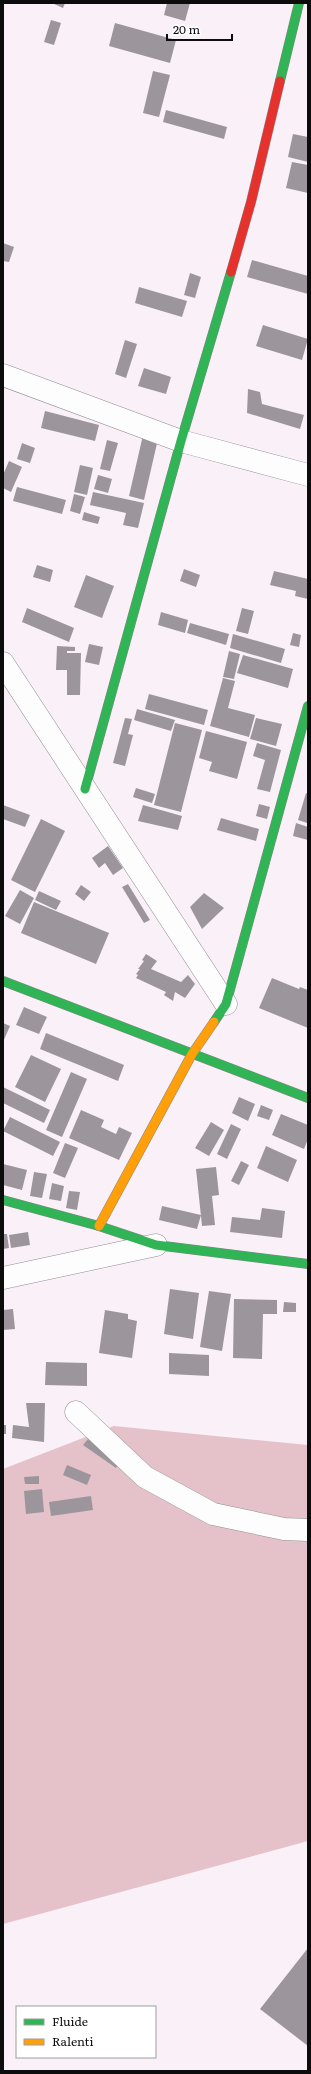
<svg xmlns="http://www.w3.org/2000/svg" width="311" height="2074" font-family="Literata,serif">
  <rect width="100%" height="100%" fill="#faf0f8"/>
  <path fill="#e5c1ca" d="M114 1426 308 1445V1841L3 1924V1469Z"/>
  <path fill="#9c969c" d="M52 3H65L63 8Z
    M167 3H190L185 21 164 15Z
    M51 20 61 23 54 45 44 42Z
    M115 23 176 40 170 63 109 46Z
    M153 71 170 75 159 117 143 113Z
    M166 110 227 127 224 139 163 122Z
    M293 134 308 137V162L288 157Z
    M292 162 308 165V193L286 188Z
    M3 243 14 247 9 262 3 261Z
    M252 260 308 276V294L247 277Z
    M190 273 201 277 195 298 184 295Z
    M139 287 187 301 182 317 135 303Z
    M263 325 308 339 302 360 256 346Z
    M125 340 137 344 126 378 115 374Z
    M144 368 171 377 166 394 138 386Z
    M248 389 260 392 262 404 304 415 300 429 247 413Z
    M45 411 99 425 95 441 41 428Z
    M143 435 158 439 144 500 129 496Z
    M107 440 118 443 110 471 100 469Z
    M22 443 35 448 30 463 17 459Z
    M9 461 22 467 11 492 3 488V475Z
    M80 465 93 468 87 495 74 492Z
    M98 475 112 479 108 493 94 489Z
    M17 487 66 500 62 514 13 501Z
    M93 492 144 503 138 528 123 525 126 513 90 505Z
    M74 494 85 497 80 514 70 511Z
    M84 512 100 517 98 524 82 520Z
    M37 565 53 570 50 582 33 577Z
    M184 569 200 575 196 587 180 581Z
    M274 571 308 579V599L295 596 296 591 270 585Z
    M86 575 114 586 102 618 74 607Z
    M27 608 74 628 69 642 22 622Z
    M242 608 254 611 248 634 236 631Z
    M161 612 188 620 185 633 158 625Z
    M190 623 229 634 226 645 187 633Z
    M293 633 301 635 299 647 290 645Z
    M233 634 285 649 281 663 230 648Z
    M89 644 103 647 99 665 85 662Z
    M57 646 75 647V651H67V653H81L80 695H67V670H56Z
    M229 651 240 654 234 679 223 677Z
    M243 655 293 669 288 688 237 673Z
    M223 678 235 681 228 708 255 715 249 737 210 726Z
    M149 694 208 710 204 725 145 709Z
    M137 709 175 720 171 731 134 720Z
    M125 718 132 719 128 734 133 735 125 766 113 763Z
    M256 718 282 724 276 746 250 739Z
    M175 723 202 730 181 812 154 805Z
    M206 731 247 742 237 779 209 771 212 762 199 758Z
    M257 743 281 750 270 792 257 789 265 760 253 756Z
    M136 788 155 794 152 803 133 797Z
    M306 793 308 794 307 823 298 820Z
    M259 804 270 807 267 819 256 816Z
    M3 805 30 815 25 827 3 819Z
    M143 805 182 816 178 830 138 821Z
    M221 818 259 829 256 841 217 830Z
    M41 819 65 831 35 892 11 880Z
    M296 823 308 827V840L293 836Z
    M108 846 123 868 113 875 105 863 99 868 92 858Z
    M128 884 150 920 144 923 122 887Z
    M81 885 91 892 84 901 75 894Z
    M20 890 34 898 20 924 5 916Z
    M39 891 61 901 56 910 35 900Z
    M204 893 224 908 202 929 190 907Z
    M34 902 109 933 96 964 21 933Z
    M146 954 157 961 151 969 181 982 188 975 195 984 185 998 175 992 173 1001 164 995 166 992 136 978 138 975 136 974 140 969H138L144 961 142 960Z
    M272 978 299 989 300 987 308 990V1028L259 1008Z
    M24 1007 47 1017 39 1034 16 1025Z
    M3 1023 10 1026 3 1042Z
    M46 1033 124 1065 118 1081 40 1049Z
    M31 1055 61 1069 45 1102 15 1087Z
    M71 1072 87 1079 62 1137 46 1130Z
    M3 1087 50 1110 44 1123 3 1103Z
    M239 1097 255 1104 248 1121 232 1113Z
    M261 1105 273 1110 269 1120 257 1116Z
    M81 1110 104 1120 101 1127 116 1134 119 1127 132 1133 119 1160 69 1138Z
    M281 1114 308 1125V1139L304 1149 272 1135Z
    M10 1117 60 1142 53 1156 3 1131Z
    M211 1122 224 1130 209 1156 195 1148Z
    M231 1124 241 1129 227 1159 217 1154Z
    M65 1143 78 1148 65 1178 53 1173Z
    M266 1146 297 1160 288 1182 257 1168Z
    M241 1161 249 1165 239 1185 231 1181Z
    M3 1164 27 1170 22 1190 3 1185Z
    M216 1167 219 1195 212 1196 215 1225 202 1226 196 1169Z
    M34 1172 47 1174 42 1198 30 1196Z
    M52 1183 64 1186 61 1201 49 1199Z
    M69 1191 80 1192 77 1210 66 1208Z
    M162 1206 201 1215 197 1229 159 1220Z
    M262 1208 285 1211 282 1238 230 1232 232 1217 260 1220Z
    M28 1232 30 1245 11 1248 9 1235Z
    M3 1234H7L9 1248 3 1249Z
    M170 1289 199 1293 193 1339 164 1334Z
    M209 1291 231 1294 222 1351 200 1347Z
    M234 1299 277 1300V1314H263L262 1359 233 1358Z
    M284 1302 296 1303V1312H283Z
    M13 1309 15 1329 3 1330V1310Z
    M105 1310 128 1314V1319L137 1321 132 1358 99 1353Z
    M169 1353 209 1355V1376L169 1374Z
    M46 1362 87 1363V1386L45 1385Z
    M26 1403H45L44 1442 12 1438 13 1425 29 1427Z
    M3 1425H6V1434H3Z
    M88 1439 120 1461 116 1468 83 1445Z
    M67 1465 91 1475 87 1485 63 1475Z
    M39 1476V1484H25L24 1477Z
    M42 1489 44 1512 26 1514 24 1491Z
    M91 1496 93 1510 51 1516 49 1502Z
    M308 1948V2046L260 2009Z"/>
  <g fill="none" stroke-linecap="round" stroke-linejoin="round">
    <g stroke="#938f92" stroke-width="23">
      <path id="street" d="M3 375 181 441 308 475
        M3 663 226 1004
        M3 1278 156 1245
        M76 1412 145 1477 213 1514 284 1529 308 1530"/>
    </g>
    <g stroke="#8a8589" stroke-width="10">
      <path id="fast" d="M280 81 299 3
        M85 789 181 441 231 272
        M3 981 308 1098
        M214 1022 226 1004 308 706
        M3 1200 99 1226 156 1245 308 1264"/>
    </g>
    <g stroke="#8a8589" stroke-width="10">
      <path id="slow" d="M99 1226 192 1054 214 1022"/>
    </g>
    <g stroke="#8a8589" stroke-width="10">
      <path id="jam" d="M231 272 251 202 280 81"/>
    </g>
    <use href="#street" stroke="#fefdfe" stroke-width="22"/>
    <use href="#fast" stroke="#30b455" stroke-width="9"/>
    <use href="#slow" stroke="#ff9f0a" stroke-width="9"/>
    <use href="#jam" stroke="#e5322d" stroke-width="9"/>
  </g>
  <rect width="311" height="2074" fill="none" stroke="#0c0c0c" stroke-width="8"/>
  <rect x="16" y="2006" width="140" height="52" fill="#ffffff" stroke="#9e9e9e"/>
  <rect x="24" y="2019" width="20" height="6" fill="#30b455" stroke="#9e9e9e"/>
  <text x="52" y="2026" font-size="12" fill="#0c0c0c">Fluide</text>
  <rect x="24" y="2039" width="20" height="6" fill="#ff9f0a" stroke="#9e9e9e"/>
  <text x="52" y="2046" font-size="12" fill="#0c0c0c">Ralenti</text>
  <path d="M167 34v6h65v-6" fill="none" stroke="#0c0c0c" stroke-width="2"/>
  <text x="173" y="34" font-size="12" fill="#0c0c0c" stroke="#ffffff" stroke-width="3" paint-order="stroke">20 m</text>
</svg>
